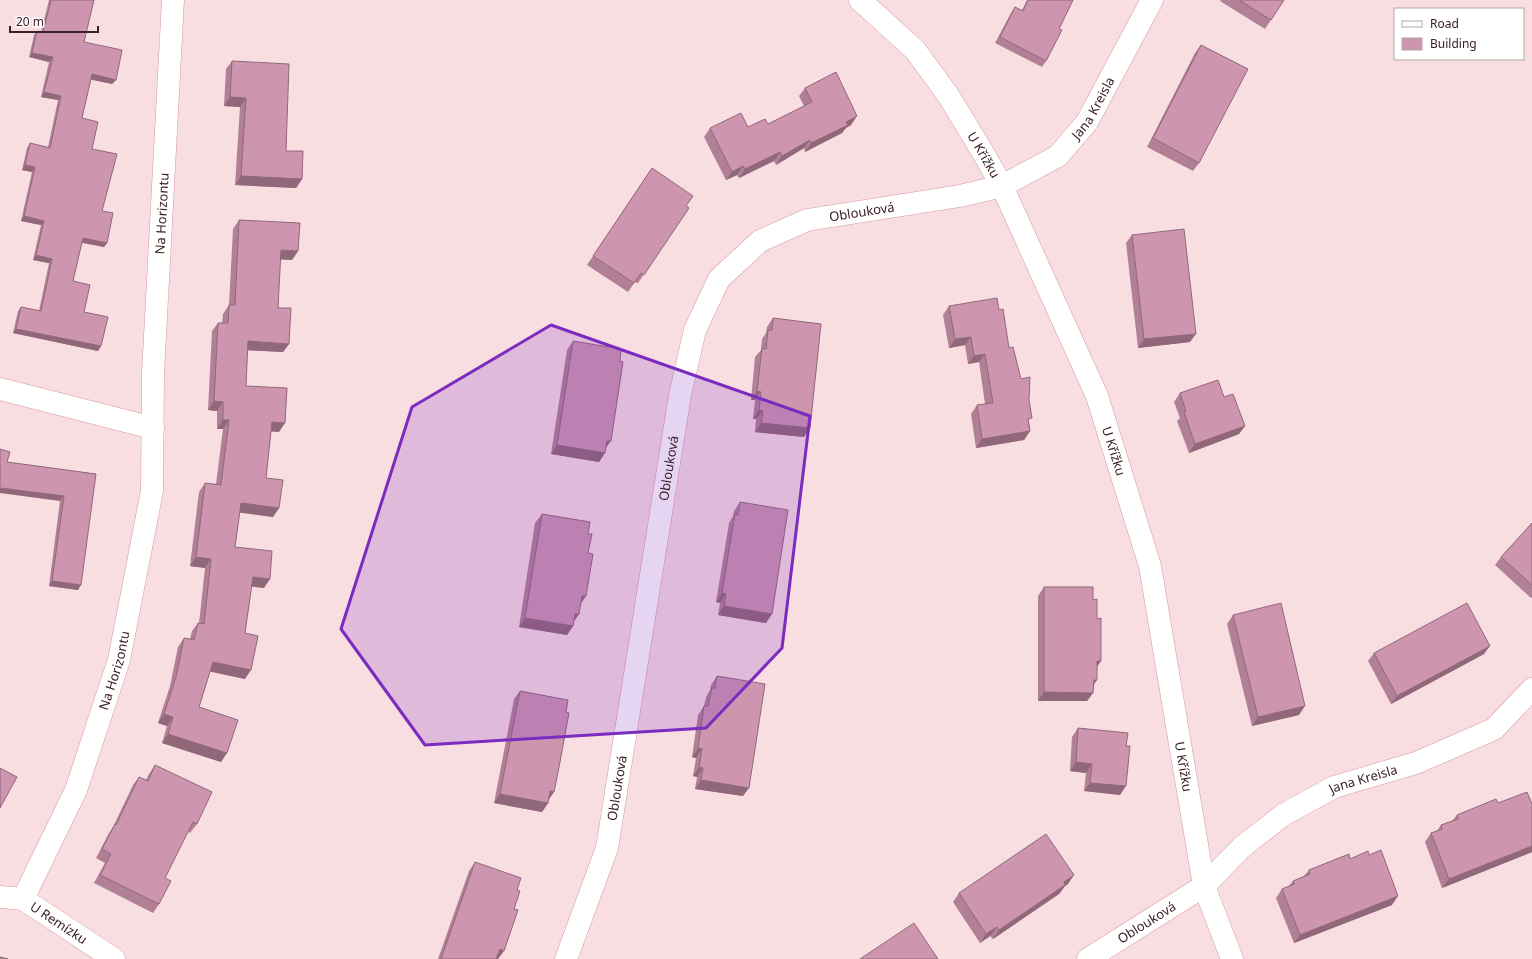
<svg xmlns="http://www.w3.org/2000/svg" width="1532" height="959" font-family="'Noto Sans',sans-serif">
  <rect width="100%" height="100%" fill="#f9dee1"/>
  <g fill="none" stroke-linecap="round" stroke-linejoin="round">
    <g stroke="#d797a0" stroke-width="23">
      <g id="minor">
        <path id="s1" d="M860 0 915 50 948 95 982 151 1002 186 1097 396 1150 566 1204 886 1232 959"/>
        <path d="M0 389 153 428"/>
        <path id="s2" d="M0 897 23 899 114 959"/>
        <path id="s3" d="M23 899 76 790 119 660 152 491 153 373 173 0"/>
        <path id="s4" d="M566 959 607 848 680 395 695 330 719 279 760 241 807 220 960 196 1002 186 1058 156 1087 122 1152 0"/>
        <path id="s5" d="M1088 959 1204 886 1242 847 1283 815 1334 787 1416 763 1494 729 1532 689"/>
      </g>
    </g>
    <use href="#minor" stroke="#fff" stroke-width="22"/>
  </g>
  <path fill="#b18096" d="M49 0H94L84 42 116 80 112 84 91 79 82 118 92 149 107 243 104 247 82 243 73 281 84 312 101 346 98 351 13 333 18 311 21 307 39 311 49 263 33 260 41 225 21 221 32 172 22 170 27 148 30 143 48 147 58 100 41 97 49 62 29 57 34 35 37 31 41 32Z
    M1027 0H1073L1059 29 1046 61 1042 67 995 43 1011 13 1015 7 1022 10Z
    M1221 0H1284L1265 29 1220 1Z
    M1201 45 1199 163 1193 171 1147 147 1195 53Z
    M232 61 286 151 302 179 296 188 235 185 240 107 224 106 226 69Z
    M805 88 851 125 846 128 842 133 805 152 804 148 776 165 774 161 739 178 737 175 726 180 704 137 710 128 748 127 768 124 804 106 799 96Z
    M652 168 686 206 689 208 638 283 635 282 628 292 587 265Z
    M239 220 298 251 292 260 280 259 278 308 289 344 283 352 247 350 246 386 279 432 271 431 266 478 279 508 273 517 240 512 235 547 264 588 251 586 245 633V679L210 671 199 707 221 762 162 743 167 726 158 723 170 686 178 647 184 638 190 639 192 631 198 623H199L205 568 190 566 199 492 205 483 216 484 223 429H217V411L208 410 212 331 218 323H222L223 314 229 305 233 229Z
    M1132 235 1190 342 1138 348 1126 243Z
    M949 306 999 310 1009 348 1029 400V423L1030 431 1024 440 976 448 971 414 977 405 985 404 979 362 968 364 965 345 949 348 943 315Z
    M773 318 804 437 755 432 756 419H753L755 400H751L755 357 761 350 762 339 766 333 767 327Z
    M573 341 620 361 606 448 599 462 551 454 567 350Z
    M1180 393 1245 426 1239 434 1189 453 1177 421 1180 418 1174 402Z
    M7 462 96 474 78 590 49 586 60 501Z
    M740 502 766 623 718 615 720 603 716 602 729 523 733 516 734 511Z
    M542 514 588 534 579 614 574 621 573 626 567 635 519 627 535 523Z
    M1532 523V597L1531 598 1495 565 1501 557Z
    M1044 587 1093 600 1097 668 1093 685V693L1087 701H1038V596Z
    M1233 615 1299 715 1252 726 1227 624Z
    M1374 653 1484 654 1391 704 1368 661Z
    M717 676 743 796 695 789 697 777 693 776 696 758 692 757 698 715 704 706 706 697 710 690 711 685Z
    M520 691 549 799 548 803 542 812 494 803 514 699Z
    M1078 728 1120 795 1084 791 1086 773 1070 771 1072 737Z
    M155 765 197 824 190 833 188 831 165 878 159 904 153 913 94 883 105 863 96 858 109 833 113 827 133 785 139 777 146 780 149 774Z
    M1498 803 1532 804V852L1442 888 1425 842 1431 833 1437 831 1441 825 1452 821 1457 815Z
    M1350 859 1392 905 1294 943 1276 898 1282 889 1289 886 1293 881 1304 876 1309 870Z
    M475 862 517 890 514 909 498 959H438L469 871Z
    M1068 884 1065 886 1059 894 993 939 990 936 980 943 953 902 959 893Z"/>
  <path fill="#90687a" d="M32 53 53 57 49 62 29 57Z
    M92 74 116 80 112 84 88 79Z
    M44 92 61 96 58 100 41 97Z
    M230 97 246 98 240 107 224 106Z
    M857 116 851 125 846 128 842 133 805 152 811 143 846 122Z
    M810 140 804 148 776 165 782 156Z
    M780 152 774 161 739 178 745 169Z
    M25 165 35 167 32 172 22 170Z
    M743 166 737 175 726 180 732 172Z
    M241 176 302 179 296 188 235 185Z
    M24 216 44 221 41 225 21 221Z
    M83 238 107 243 104 247 80 242Z
    M281 250 298 251 292 260 274 259Z
    M36 255 52 259 49 263 33 260Z
    M16 329 101 346 98 351 13 333Z
    M1196 334 1190 342 1138 348 1144 339Z
    M971 337 965 345 949 348 955 339Z
    M248 341 289 344 283 352 242 350Z
    M985 354 979 362 968 364 974 356Z
    M757 391 761 392 755 400H751Z
    M214 401 223 402 217 411 208 410Z
    M759 410 763 411 756 419H753Z
    M223 420H229L223 429H217Z
    M272 422 285 423 279 432 266 431Z
    M761 423 810 428 804 437 755 432Z
    M1245 426 1239 434 1189 453 1195 444Z
    M1030 431 1024 440 976 448 982 439Z
    M607 441H611L604 450Z
    M557 445 605 453 599 462 551 454Z
    M1 488 64 496 60 501 0 493V489Z
    M241 503 279 508 273 517 235 512Z
    M196 557 211 559 205 568 190 566Z
    M253 577 270 579 264 588 246 586Z
    M52 581 81 585 78 590 49 586Z
    M722 593 726 594 720 603 716 602Z
    M582 596H586L580 605Z
    M724 606 772 614 766 623 718 615Z
    M575 614H579L573 623Z
    M525 618 573 626 567 635 519 627Z
    M1490 646 1484 654 1391 704 1397 696Z
    M1097 661H1101L1095 670Z
    M213 662 251 670 245 679 207 671Z
    M1094 680H1097L1091 689Z
    M1044 692 1093 693 1087 701H1038Z
    M1305 706 1299 715 1252 726 1258 717Z
    M164 714 173 717 167 726 158 723Z
    M168 734 227 753 221 762 162 743Z
    M698 748 702 749 696 758 692 757Z
    M1076 762 1092 764 1086 773 1070 771Z
    M699 767 703 768 697 777 693 776Z
    M701 780 749 788 743 796 695 789Z
    M1090 783 1126 786 1120 795 1084 791Z
    M550 791 554 792 548 801Z
    M500 794 548 803 542 812 494 803Z
    M1532 846V852L1442 888 1449 879Z
    M1074 875 1068 884 1065 886 1059 894 993 939 999 930Z
    M1398 896 1392 905 1294 943 1300 935Z
    M997 927 990 936 980 943 986 934Z
    M500 949 504 951 498 959H496Z"/>
  <path fill="#ce95af" stroke="#90687a" d="M51 0H94L84 42 122 50 116 80 92 74 82 118 98 122 92 149 117 154 102 211 113 213 107 243 83 238 73 281 90 285 84 312 108 317 101 346 16 329 21 307 41 311 52 259 36 255 44 221 24 216 35 167 25 165 30 143 50 148 61 96 44 92 53 57 32 53 37 31 43 32Z
    M1028 0H1073L1059 29 1062 30 1046 61 1000 37 1015 7 1023 11Z
    M1239 0H1284L1271 20Z
    M1201 45 1248 69 1199 163 1153 138Z
    M232 61 289 64 286 151H303L302 179 241 176 246 98 230 97Z
    M836 72 857 116 846 122 848 125 811 143 810 140 782 156 780 152 745 169 743 166 732 172 710 128 741 113 748 127 765 119 768 124 812 102 805 88Z
    M652 168 693 196 686 206 689 208 644 275 641 273 634 283 593 256Z
    M239 220 300 223 298 251 281 250 278 308H291L289 344 248 341 246 386 287 388 285 423 272 422 266 478 283 480 279 508 241 503 235 547 272 551 270 579 253 577 245 633 258 636 251 670 213 662 199 707 238 720 227 753 168 734 173 717 164 714 176 677 184 638 194 640 198 623 204 624 211 559 196 557 205 483 221 485 229 420H223V402L214 401 218 323H228L229 305H235Z
    M1184 229 1196 334 1144 339 1132 235Z
    M997 298 999 310 1003 309 1009 348 1013 347 1021 379 1030 377 1029 400 1032 418 1028 419 1030 431 982 439 977 405 993 403 985 354 974 356 971 337 955 339 949 306Z
    M773 318 821 324 810 428 761 423 763 411 759 410 761 392 757 391 762 348 766 349 768 330H772Z
    M573 341 621 349 620 361 623 362 611 441H607L605 453 557 445Z
    M1218 380 1224 397 1233 394 1245 426 1195 444 1184 412 1186 411 1180 393Z
    M0 449 10 452 7 462 96 474 81 585 52 581 64 496 1 488 0 491Z
    M740 502 788 510 772 614 724 606 726 594 722 593 729 550 735 514 738 515Z
    M542 514 590 522 588 534H592L588 553 593 554 586 596H582L579 614H575L573 626 525 618Z
    M1532 523V585L1501 557Z
    M1044 587H1093V600L1097 599V619L1101 618V661H1097V680H1094L1093 693 1044 692Z
    M1281 603 1305 706 1258 717 1233 615Z
    M1467 603 1490 646 1397 696 1374 653Z
    M717 676 765 684 749 788 701 780 703 768 699 767 702 749 698 748 704 706H708L712 688H715Z
    M520 691 568 700 566 712 569 713 560 762 554 792 550 791 548 803 500 794Z
    M1078 728 1128 733 1126 746H1130L1126 786 1090 783 1092 764 1076 762Z
    M155 765 212 792 197 824 193 822 165 878 171 881 159 904 100 875 111 854 102 849 115 824 116 825 139 777 148 781Z
    M0 768 17 777 0 808Z
    M1527 792 1532 804V846L1449 879 1431 833 1442 829 1441 825 1458 819 1457 815 1496 799 1498 803Z
    M1046 834 1074 875 1064 882 1065 885 999 930 997 927 986 934 959 893Z
    M1381 850 1398 896 1300 935 1282 889 1294 884 1293 881 1310 874 1309 870 1349 854 1350 859 1368 851 1369 855Z
    M475 862 521 878 517 890 520 891 514 909 518 910 504 951 500 949 496 959H441Z
    M914 923 938 959H860Z
    M0 957 8 959H0Z"/>
  <path fill="#7b2cbf" fill-opacity="0.2" stroke="#7b2cbf" stroke-width="3" stroke-linejoin="round" d="M551 325 810 416 782 648 706 728 425 745 341 629 412 407Z"/>
  <g text-anchor="middle" dominant-baseline="central" stroke-width="4" stroke-linejoin="round" paint-order="stroke">
    <g font-size="13" fill="#3a2125" stroke="#fff">
      <text stroke="none"><textPath href="#s4" startOffset="1129">Jana Kreisla</textPath></text>
      <text stroke="none"><textPath href="#s1" startOffset="200">U Křížku</textPath></text>
      <text stroke="none"><textPath href="#s4" startOffset="863">Oblouková</textPath></text>
      <text stroke="none"><textPath href="#s3" startOffset="708">Na Horizontu</textPath></text>
      <text stroke="none"><textPath href="#s1" startOffset="524">U Křížku</textPath></text>
      <text stroke="none"><textPath href="#s4" startOffset="503">Oblouková</textPath></text>
      <text stroke="none"><textPath href="#s3" startOffset="247">Na Horizontu</textPath></text>
      <text stroke="none"><textPath href="#s1" startOffset="848">U Křížku</textPath></text>
      <text stroke="none"><textPath href="#s5" startOffset="332">Jana Kreisla</textPath></text>
      <text stroke="none"><textPath href="#s4" startOffset="179">Oblouková</textPath></text>
      <text stroke="none"><textPath href="#s2" startOffset="66">U Remízku</textPath></text>
      <text stroke="none"><textPath href="#s5" startOffset="69">Oblouková</textPath></text>
    </g>
  </g>
  <rect x="1394" y="8" width="130" height="52" fill="#ffffff" stroke="#b0a6a8"/>
  <rect x="1402" y="21" width="20" height="6" fill="#ffffff" stroke="#b0a6a8"/>
  <text x="1430" y="28" font-size="12" fill="#3a2125">Road</text>
  <rect x="1402" y="38" width="20" height="12" fill="#ce95af" stroke="#b0a6a8"/>
  <text x="1430" y="48" font-size="12" fill="#3a2125">Building</text>
  <path d="M10 26v6h88v-6" fill="none" stroke="#3a2125" stroke-width="2"/>
  <text x="16" y="26" font-size="12" fill="#3a2125" stroke="#ffffff" stroke-width="3" paint-order="stroke">20 m</text>
</svg>
